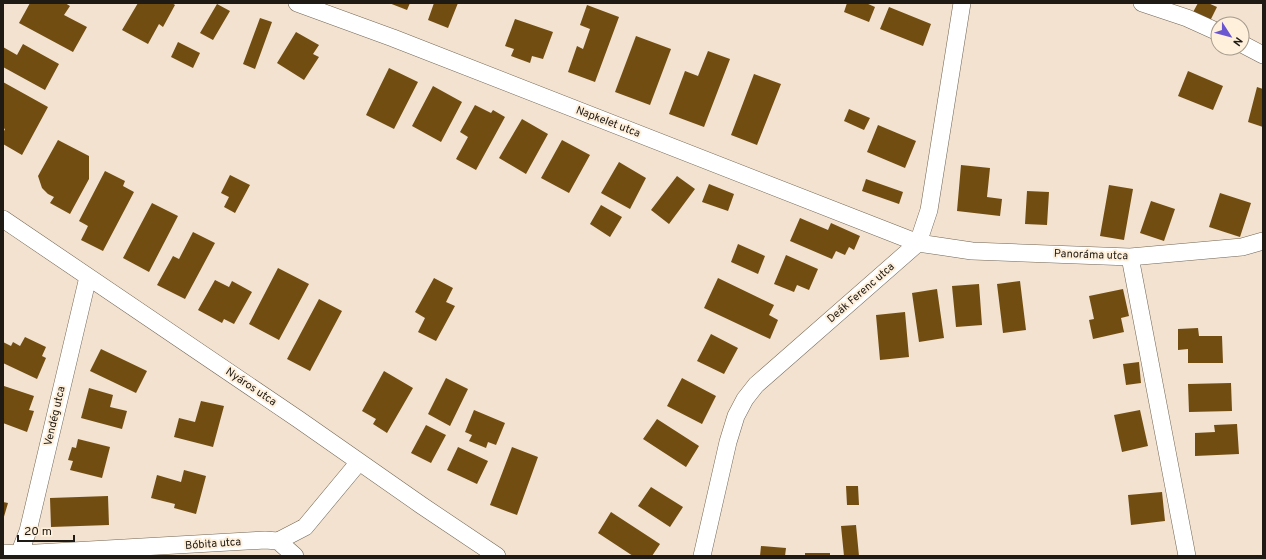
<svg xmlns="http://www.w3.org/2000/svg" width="1266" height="559" font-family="Overpass,sans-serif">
  <rect width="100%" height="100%" fill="#f2e2cf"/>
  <path fill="#724d11" d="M30 3H65L70 6 64 15 87 27 73 52 19 23Z
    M138 3H172L175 5 163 27 159 24 148 44 122 30Z
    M389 3H410L407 10Z
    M434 3H458L448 28 428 20Z
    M847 3H866L875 7 869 22 844 12Z
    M1198 3H1208L1217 7 1209 23 1192 14Z
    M217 4 230 11 213 40 200 33Z
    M587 5 619 17 595 82 568 72 577 46 583 49 590 29 580 25Z
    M889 7 931 24 923 46 880 29Z
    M260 18 272 22 255 69 243 64Z
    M515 19 553 32 543 59 532 56 530 63 511 56 514 49 505 46Z
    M296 32 319 45 313 54 319 57 304 80 277 63Z
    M636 36 671 49 650 105 615 92Z
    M178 42 200 53 193 68 171 57Z
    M23 44 59 64 45 90 3 67V47L17 55Z
    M708 51 730 59 704 127 669 114 685 71 698 76Z
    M389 68 418 82 394 129 366 115Z
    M1188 71 1223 86 1213 110 1178 96Z
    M754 74 781 84 757 145 731 135Z
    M3 82 48 107 22 155 3 144V133L5 129 3 128Z
    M433 86 462 102 441 142 412 126Z
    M1257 87 1263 89V127L1248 122Z
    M475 105 491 113 493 110 505 117 476 170 456 159 468 137 460 132Z
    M849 109 870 118 864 130 844 121Z
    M522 119 548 134 526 174 499 158Z
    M878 125 916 141 905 168 867 152Z
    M58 140 89 156V179L70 214 50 203 54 197 48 194 42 188 38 176Z
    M562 140 590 155 569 193 541 178Z
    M619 162 646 178 630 209 601 193Z
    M961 165 990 168 987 197 1002 199 1000 216 957 211Z
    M105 171 125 181 123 186 134 192 103 251 81 240 88 226 79 221Z
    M230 175 250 185 235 213 224 207 229 197 221 193Z
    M677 176 695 189 669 224 651 210Z
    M866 179 903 192 899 204 862 191Z
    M709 184 734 194 728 211 702 202Z
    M1109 185 1133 189 1124 240 1100 236Z
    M1027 191 1049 192 1047 225 1025 224Z
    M1220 193 1251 203 1240 237 1209 227Z
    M1151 201 1175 209 1164 241 1140 233Z
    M152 203 178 216 149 272 123 258Z
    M601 205 622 217 610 237 590 224Z
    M800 218 828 230 831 223 860 236 854 250 849 247 845 255 836 251 832 259 790 241Z
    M193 232 215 243 185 299 157 285 173 256 179 259Z
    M738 244 765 256 758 274 731 262Z
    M786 255 818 269 809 290 797 285 794 292 774 284Z
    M278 268 309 284 279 340 249 324Z
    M434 278 453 288 446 302 455 306 436 341 418 332 425 318 415 312Z
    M718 278 774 305 769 315 778 320 770 339 704 308Z
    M215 280 229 287 232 281 252 292 234 324 224 319 222 323 198 310Z
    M1020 281 1026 330 1003 333 997 284Z
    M979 284 982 325 956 327 952 286Z
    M937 289 944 338 919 342 912 293Z
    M1123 289 1129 316 1121 318 1124 332 1093 339 1089 320 1094 319 1089 296Z
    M319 299 342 311 310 371 287 359Z
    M905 312 909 357 880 360 876 315Z
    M1198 328 1199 336H1222L1223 363H1188V349L1178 350V329Z
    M711 334 738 348 724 374 697 361Z
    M25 337 46 347 42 356 46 358 37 379 3 363V342L11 346 13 342 20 346Z
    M101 349 147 371 136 393 90 371Z
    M1139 362 1141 383 1126 385 1123 364Z
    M384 371 413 388 387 433 373 424 376 419 362 411Z
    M446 378 468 389 450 426 428 414Z
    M682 378 716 396 702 424 667 406Z
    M1231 383 1232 411 1189 412 1188 384Z
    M4 386 34 396 29 410 34 411 27 432 3 423V389Z
    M89 388 113 395 110 407 127 411 122 429 81 418Z
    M201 401 224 406 213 447 174 437 179 418 195 422Z
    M474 410 505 423 496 445 488 442 486 448 469 441 472 435 465 432Z
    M1140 410 1148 446 1122 452 1114 415Z
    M657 419 699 446 686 467 643 439Z
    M1237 424 1239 454 1195 456V433L1215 432 1214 425Z
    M426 425 446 435 431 463 411 453Z
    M78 439 110 447 102 478 70 470 73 461 68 460 72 447 76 448Z
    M458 447 488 461 477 484 447 470Z
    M512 447 538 457 517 515 490 505Z
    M184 470 206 476 196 514 174 508 175 504 151 498 157 475 181 482Z
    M846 486H858L859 505H847Z
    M651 487 683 507 670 527 638 506Z
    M1162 492 1165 521 1131 525 1128 495Z
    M108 496 109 525 51 527 50 498Z
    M3 502 8 503 3 520Z
    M611 512 660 544 652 556H633L598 533Z
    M856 525 859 556H844L841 526Z
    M761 546 786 548 785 556H760Z
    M805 553H830V556H805Z"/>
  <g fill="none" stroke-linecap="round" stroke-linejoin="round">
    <g stroke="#736655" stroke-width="18">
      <path id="street" d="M297 3 393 38 918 243 972 251 1130 257 1242 247 1263 241
        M1142 3 1187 18 1218 32
        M1242 44 1263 55
        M3 219 298 419 421 505 497 556
        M1130 257 1187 556
        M278 541 295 556
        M3 553 19 554 265 540 278 541 305 527 359 462
        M19 554 28 531 88 277
        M702 556 728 442 736 416 745 399 756 385 918 243 929 210 962 3"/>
    </g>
    <use href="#street" stroke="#fff" stroke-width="17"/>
  </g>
  <g text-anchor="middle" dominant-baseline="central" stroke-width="4" stroke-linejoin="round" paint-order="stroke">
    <g font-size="11" fill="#1f1a13" stroke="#fff0dc">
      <text transform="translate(608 122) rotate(21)">Napkelet utca</text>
      <text transform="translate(1091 255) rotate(2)">Panoráma utca</text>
      <text transform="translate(861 293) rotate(-41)">Deák Ferenc utca</text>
      <text transform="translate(251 387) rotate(34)">Nyáros utca</text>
      <text transform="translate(55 416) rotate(-77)">Vendég utca</text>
      <text transform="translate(213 544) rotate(-4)">Bóbita utca</text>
    </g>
  </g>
  <rect width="1266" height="559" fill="none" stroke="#1f1a13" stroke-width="8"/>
  <g transform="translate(1230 36) rotate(126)"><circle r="19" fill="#fff0dc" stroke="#a59a8c"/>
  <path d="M0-3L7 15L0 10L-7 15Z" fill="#6a56d0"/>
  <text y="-6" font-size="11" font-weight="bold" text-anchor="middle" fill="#1f1a13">N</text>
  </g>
  <path d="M18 535v6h56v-6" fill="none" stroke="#1f1a13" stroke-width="2"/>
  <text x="24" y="535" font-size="12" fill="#1f1a13" stroke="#fff0dc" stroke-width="3" paint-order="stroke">20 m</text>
</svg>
